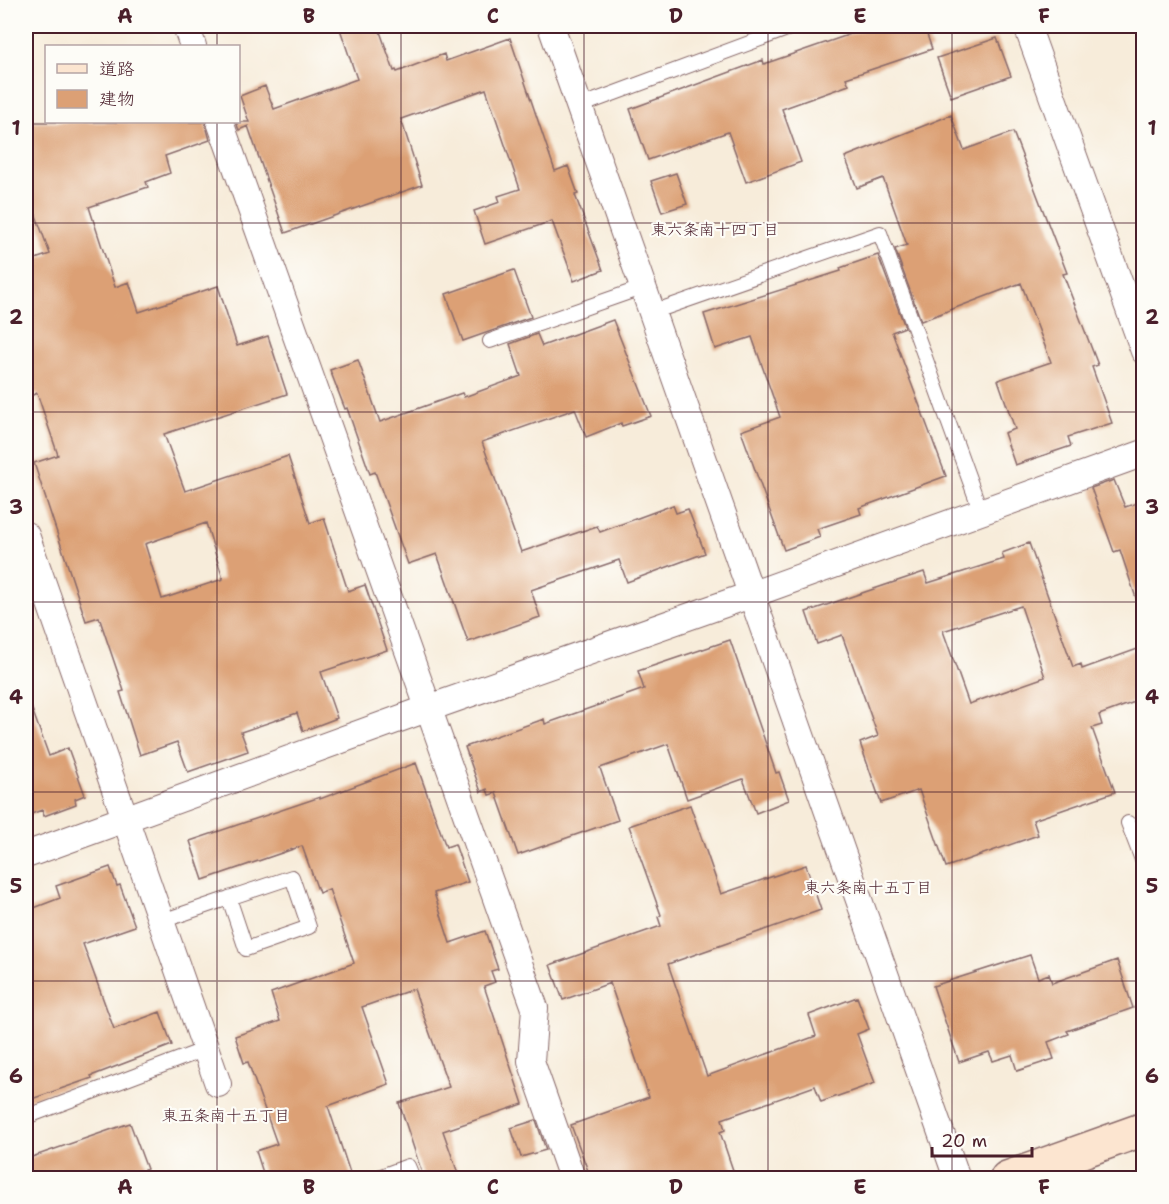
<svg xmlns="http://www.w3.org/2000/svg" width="1169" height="1204" font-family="'Shantell Sans','Klee One',sans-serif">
  <rect width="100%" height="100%" fill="#fdfcf7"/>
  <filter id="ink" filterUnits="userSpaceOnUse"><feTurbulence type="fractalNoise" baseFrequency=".0167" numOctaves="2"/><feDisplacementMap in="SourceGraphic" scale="12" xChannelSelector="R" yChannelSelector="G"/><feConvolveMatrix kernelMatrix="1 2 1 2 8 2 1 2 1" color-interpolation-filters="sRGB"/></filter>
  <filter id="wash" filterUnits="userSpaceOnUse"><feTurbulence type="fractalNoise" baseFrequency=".008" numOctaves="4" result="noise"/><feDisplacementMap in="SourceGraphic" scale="24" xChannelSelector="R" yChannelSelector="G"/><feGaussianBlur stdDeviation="1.35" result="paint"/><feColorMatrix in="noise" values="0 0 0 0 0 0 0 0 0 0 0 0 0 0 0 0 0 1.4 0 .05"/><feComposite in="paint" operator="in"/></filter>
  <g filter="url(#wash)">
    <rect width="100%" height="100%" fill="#f7ecda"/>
    <g id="blocks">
      <path fill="#dca075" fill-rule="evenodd" d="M339 26H378L394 71 396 70 397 72 444 54 446 61 510 38 555 171 568 166 578 194 575 195 603 270 574 281 552 221 485 244 474 211 500 202 498 196 520 189 486 89 401 119 422 185 285 233 248 126 239 130 236 122H249L240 96 265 86 274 109 357 79Z
        M874 26H924L932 49 846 78 849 85 782 109 801 162 746 182 728 132 648 160 630 109 763 60 764 64Z
        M997 38 1011 76 951 97 937 58Z
        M951 115 964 150 1013 132 1067 273 1063 274 1098 365 1092 367 1112 423 1068 437 1071 446 1015 465 1004 433 1015 429 998 380 1051 362 1021 283 921 321 895 249 907 245 883 178 857 188 845 157Z
        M26 122H205L210 140 165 156 170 173 146 182 148 187 89 207 115 287 129 282 139 312 218 286 237 346 268 336 287 394 164 434 185 491 288 456 310 523 324 518 348 591 365 585 387 650 321 672 337 718 303 731 297 713 241 732 248 751 188 772 177 742 140 755 120 692 124 691 99 617 86 621 34 463 58 455 37 393 26 398V262L50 254 26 188ZM206 523 223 579 162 599 145 544Z
        M676 173 687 204 662 212 651 181Z
        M878 255 905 327 892 332 946 476 859 508 861 514 817 529 820 537 784 550 741 431 780 417 752 337 715 349 704 314 841 271 840 268Z
        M514 270 531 317 463 341 446 294Z
        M613 320 651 416 622 426 621 423 586 437 575 409 482 442 521 552 597 526 600 532 673 505 676 513 688 509 705 553 627 582 619 560 531 590 540 617 468 642 437 554 408 564 375 472 370 474 347 408 345 409 330 370 358 360 380 422 462 393 464 397 521 376 510 344 537 334 542 346Z
        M1114 480 1125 507 1143 501V603L1138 604 1120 550 1114 552 1091 488Z
        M1029 543 1073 667 1081 664 1082 669 1143 647V699L1099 715 1102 725 1092 728 1115 792 1033 820 1038 835 946 867 919 790 881 803 860 743 878 736 842 635 817 644 806 612 924 572 928 583 1004 559 1002 553ZM1021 606 1045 677 969 704 943 631Z
        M730 640 776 773 779 772 789 800 756 813 743 779 687 799 668 744 600 768 618 820 518 855 496 793 489 795 487 789 481 792 465 747 544 719 545 724 644 689 638 671Z
        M29 701 49 756 68 748 85 795 75 799 76 804 44 816 42 810 26 816V702Z
        M416 763 446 847 455 844 468 882 434 893 450 943 485 931 498 969 491 971 495 982 484 986 523 1104 443 1131 460 1179H424L399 1103 449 1087 414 989 362 1007 389 1084 328 1106 352 1179H265L256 1151 277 1144 248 1062 244 1063 235 1036 280 1021 271 993 354 963 329 889 319 893 302 846 203 880 190 841 320 797V799Z
        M690 805 721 894 806 865 821 910 668 964 707 1076 816 1036 809 1015 857 997 869 1029 857 1034 875 1083 821 1102 815 1086 722 1119 725 1130 720 1132 736 1179H591L571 1125 649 1097 610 983 563 1000 550 965 661 926 658 917 661 915 629 826Z
        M110 867 117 886 120 885 135 926 83 944 114 1029 160 1012 172 1045 91 1076 92 1078 26 1101V911L60 898 56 886Z
        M1030 955 1038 978 1049 974 1052 983 1117 960 1133 1008 1067 1031 1069 1034 1048 1042 1054 1059 1017 1071 1012 1055 993 1061 989 1052 959 1062 933 986Z
        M536 1120 546 1150 521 1157 511 1128Z
        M130 1123 147 1169 120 1179H26V1159Z"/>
    </g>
  </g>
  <g filter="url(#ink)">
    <use href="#blocks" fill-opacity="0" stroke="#876768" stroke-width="1.5"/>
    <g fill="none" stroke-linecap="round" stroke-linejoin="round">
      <g stroke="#876768" stroke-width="16">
        <path id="lane" d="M580 106 795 26
          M653 312 880 233 981 512
          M490 341 644 287
          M1128 823 1144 865
          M162 921 229 898 246 949 309 927 292 877 229 898
          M26 1117 206 1049
          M376 1178 408 1166 413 1178"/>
      </g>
      <g stroke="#876768" stroke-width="28">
        <path id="street" d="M186 26 193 46
          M551 26 957 1178
          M1027 26 1144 351
          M220 122 535 1008 531 1061 572 1178
          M26 535 218 1084
          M26 855 429 708 753 594 1144 453"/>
      </g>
      <g stroke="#876768" stroke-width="36">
        <path id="secondary" d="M1007 1178 1144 1129"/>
      </g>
      <use href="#lane" stroke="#fff" stroke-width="14"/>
      <use href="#street" stroke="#fff" stroke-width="26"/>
      <use href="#secondary" stroke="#fce5d0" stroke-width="33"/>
    </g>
  </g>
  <path fill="none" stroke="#4a1f2b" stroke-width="1.5" stroke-opacity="0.55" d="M217 26V46M401 26V1178M584 26V1178M768 26V1178M952 26V1178M217 122V1178M26 223H1144M26 412H1144M26 602H1144M26 792H1144M26 981H1144"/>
  <g text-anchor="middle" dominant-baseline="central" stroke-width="4.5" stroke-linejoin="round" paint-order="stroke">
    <g font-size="16" fill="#4a1f2b" stroke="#fdfcf7">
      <text x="715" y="229">東六条南十四丁目</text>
      <text x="868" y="887">東六条南十五丁目</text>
      <text x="226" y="1115">東五条南十五丁目</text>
    </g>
  </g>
  <rect width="1169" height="1204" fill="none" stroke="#fdfcf7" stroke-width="66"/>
  <rect x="45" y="45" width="195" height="78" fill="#fdfcf7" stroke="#b5a4a5" stroke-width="1.5"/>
  <rect x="57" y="64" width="30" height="9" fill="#fce5d0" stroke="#b5a4a5" stroke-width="1.5"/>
  <text x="99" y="75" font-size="18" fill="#4a1f2b">道路</text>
  <rect x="57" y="90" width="30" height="18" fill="#dca075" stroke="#b5a4a5" stroke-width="1.5"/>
  <text x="99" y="105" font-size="18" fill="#4a1f2b">建物</text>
  <path d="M932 1147v9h100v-9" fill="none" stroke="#4a1f2b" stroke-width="3"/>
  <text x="941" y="1147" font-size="18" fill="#4a1f2b" stroke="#fdfcf7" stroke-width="4.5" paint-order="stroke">20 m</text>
  <rect x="33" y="33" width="1103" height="1138" fill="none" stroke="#4a1f2b" stroke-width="2"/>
  <g font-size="20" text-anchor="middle" font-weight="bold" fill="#4a1f2b">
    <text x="125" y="23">A</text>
    <text x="309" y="23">B</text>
    <text x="493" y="23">C</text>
    <text x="676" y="23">D</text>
    <text x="860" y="23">E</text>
    <text x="1044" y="23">F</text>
    <text x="16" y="135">1</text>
    <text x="1152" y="135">1</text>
    <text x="16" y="324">2</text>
    <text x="1152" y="324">2</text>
    <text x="16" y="514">3</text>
    <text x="1152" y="514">3</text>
    <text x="16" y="704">4</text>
    <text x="1152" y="704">4</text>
    <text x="16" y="893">5</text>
    <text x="1152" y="893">5</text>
    <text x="16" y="1083">6</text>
    <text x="1152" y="1083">6</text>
    <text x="125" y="1194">A</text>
    <text x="309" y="1194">B</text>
    <text x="493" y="1194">C</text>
    <text x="676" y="1194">D</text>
    <text x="860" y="1194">E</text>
    <text x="1044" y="1194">F</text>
  </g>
</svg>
